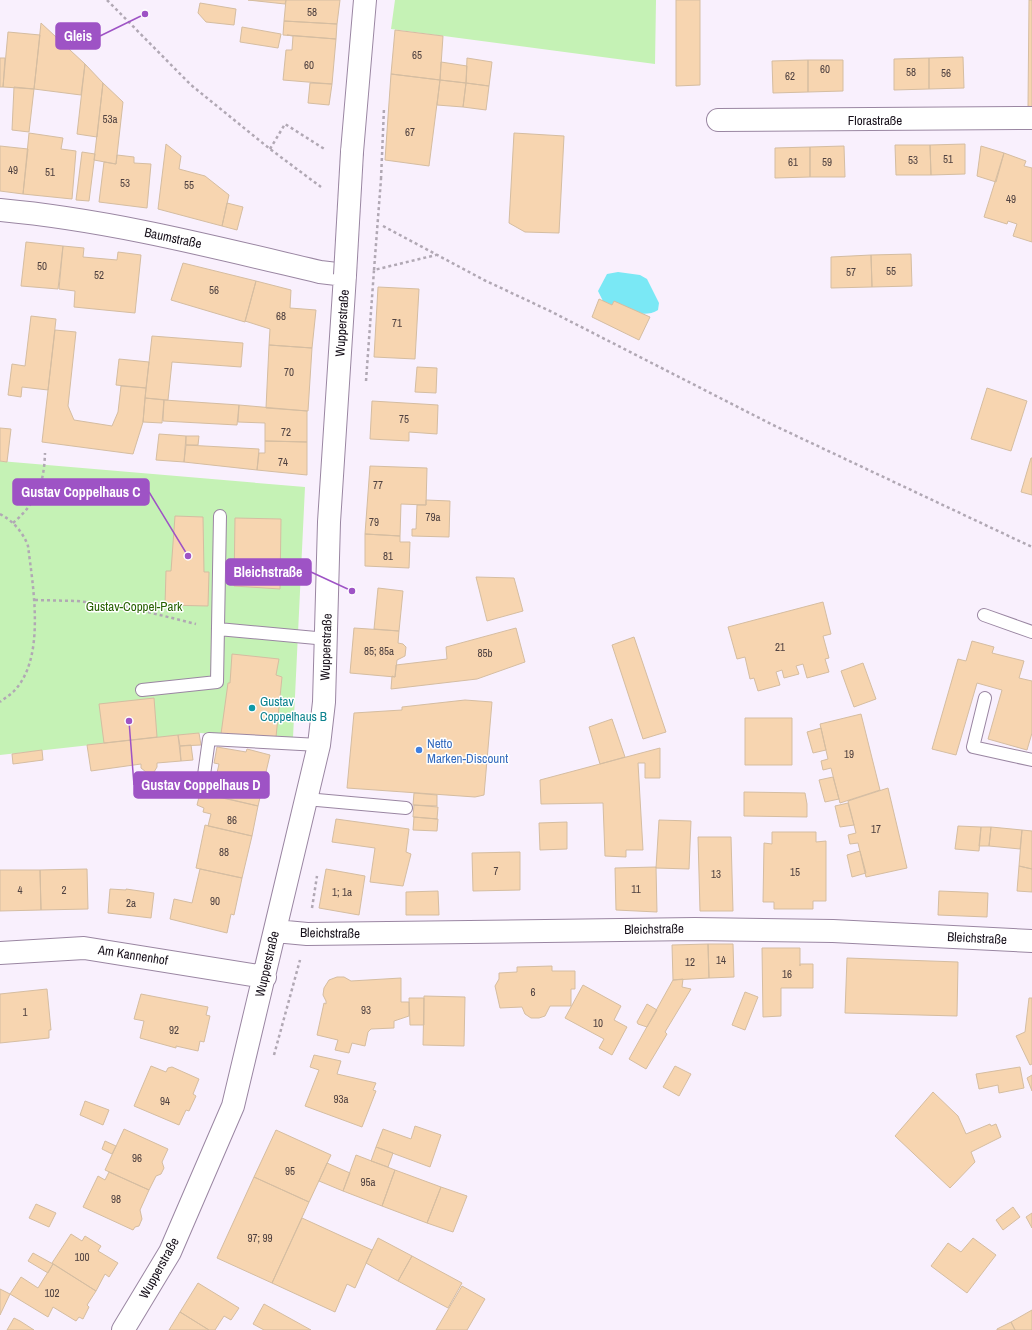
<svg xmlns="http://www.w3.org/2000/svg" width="1032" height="1330" font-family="'Archivo Narrow',sans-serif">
  <rect width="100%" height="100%" fill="#f9f0fd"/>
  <path fill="#c5f2b5" d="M395 0H656L655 64 391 29Z
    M0 461 305 487 293 738 199 733 0 755Z"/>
  <path fill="#7ae8f5" d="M618 272 640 275 647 279 659 303 658 310C643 320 619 308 603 301L598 291 607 274Z"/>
  <path fill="#f7d5b0" stroke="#d5bda1" d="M248 0H286L285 4Z
    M286 0H340L337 24 284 21Z
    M676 0H700V85L676 86Z
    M1029 0H1032V107L1028 106Z
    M200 3 236 9 234 25 206 22 198 13Z
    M284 21 337 24 336 39 283 35Z
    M41 23 85 64 81 95 34 89Z
    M242 27 281 34 278 48 240 42Z
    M395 30 443 36 440 80 391 74Z
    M8 32 40 35 34 89 3 87Z
    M287 35 336 39 332 84 283 80 286 50H292L293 36Z
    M963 57 964 88 929 89V58Z
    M0 58H5L3 87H0Z
    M467 58 492 62 489 86 466 83Z
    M929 58V89L894 90V59Z
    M808 60H843V91L808 92Z
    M808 60V92L773 93 772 61Z
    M441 62 467 66 466 83 440 80Z
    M85 64 103 83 97 137 77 134Z
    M391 74 440 80 429 166 385 160Z
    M440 80 466 83 463 107 437 105Z
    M103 83 123 102 116 164 94 160Z
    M310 83 332 84 329 105 308 103Z
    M466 83 489 86 486 110 463 107Z
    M14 87 34 89 29 132 12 130Z
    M29 133 63 138 61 149 76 151 72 199 23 194Z
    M514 133 564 136 559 233 525 232 509 223Z
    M166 144 181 156 179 169 205 176 229 195 222 226 158 209Z
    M965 144V174L931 175 930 145Z
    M895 145H930L931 175H896Z
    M0 146 28 149 23 194 0 191Z
    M844 146 845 177H810V147Z
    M981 146 1004 153 996 182 977 176Z
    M810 147V177L775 178V148Z
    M82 152 95 154 89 201 76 200Z
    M1004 153 1026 161 1024 166 1032 168V242L1013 236 1017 224 1008 221 1007 224 984 217Z
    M117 155 134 157V163L151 164 147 208 99 202 104 162 116 164Z
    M227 203 243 207 237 230 222 226Z
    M26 242 63 246 58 289 21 286Z
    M63 246 84 248 83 257 117 260 118 252 141 255 135 313 74 307 75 291 59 289Z
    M911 254 912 286 872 287 871 255Z
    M871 255 872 287 831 288V257Z
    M183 263 256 281 245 322 171 300Z
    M256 281 291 290 290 308 316 310 312 348 269 345 270 329 245 321Z
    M378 287 419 289 415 359 374 357Z
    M599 299 612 305 614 301 650 317 639 340 592 317Z
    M31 316 56 319 48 390 22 387 21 397 8 395 12 364 25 366Z
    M55 330 76 332 68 406 74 420 112 426 118 412 121 386 146 388 143 422 133 454 42 442Z
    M152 336 243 343 241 367 172 362 168 400 145 398Z
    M269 345 312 348 308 411 266 408Z
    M119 359 149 362 146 388 116 385Z
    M417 367 437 368 436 393 415 392Z
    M987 388 1027 401 1011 451 971 439Z
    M145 398 164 400 162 423 143 422Z
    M164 400 239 405 237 425 163 421Z
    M372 401 438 405 437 434 409 432V441L370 439Z
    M239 405 307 411V442L265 441V423L238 422Z
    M0 428 11 429 7 462 0 461Z
    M159 434 186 436 184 462 156 460Z
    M186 436H199L198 445H186Z
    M265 441 307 442V475L257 470 259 453H265Z
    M186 445 259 449 257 470 184 462Z
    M1031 458H1032V495L1021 492Z
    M370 466 427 468 426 505 401 504 400 536 365 534Z
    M426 500 450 501 449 537 412 536V529H416L417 505H426Z
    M175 516 203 517 204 572H209L208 606 165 605 166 571H171Z
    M235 518 281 519 280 589 234 586Z
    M365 534 400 536V542H410L409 568 365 566Z
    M476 577 514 578 523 611 487 621Z
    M378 588 403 591 399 631 374 629Z
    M823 602 831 634 823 636 829 658 825 659 829 672 807 678 803 664 796 666 799 674 784 678 782 670 776 672 780 685 758 691 754 678 750 679 745 657 737 659 728 627Z
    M354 628 399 631 398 643 403 644 406 647 405 656 397 660 395 677 350 673Z
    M516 628 525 662 477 679 391 689 392 676 395 677 396 665 447 659 446 647Z
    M634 637 666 732 643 739 612 645Z
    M972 641 994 647 992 653 1024 661 1019 678 1032 681V733L1027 750 988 739 1002 690 977 683 956 755 932 749 958 659 966 661Z
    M232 654 279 659 276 675 282 677 276 737 221 734 228 683H230Z
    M863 663 876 699 854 707 841 671Z
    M154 698 157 737 104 743 99 704Z
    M465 700 492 702 484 795 475 797 347 788 354 713 402 710V707Z
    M861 714 880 790 840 803 831 768 823 770 821 761 828 759 820 724Z
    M745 718H792V765H745Z
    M612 719 625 757 600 764 589 727Z
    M821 728 826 750 813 753 807 732Z
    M199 733 201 745 180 746 178 735Z
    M178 735 181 761 157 763V767L154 772H146L141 768V764L91 771 87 745Z
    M191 745 193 760 181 761 180 746Z
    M217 747 246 752 247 749 270 755 258 806 212 795 219 764 214 763Z
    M660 748V778H645V763H638L643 850H626V857L605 856 603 803 541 804 540 780Z
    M42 750 43 760 13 764 12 754Z
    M833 777 839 799 825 802 819 780Z
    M888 788 907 868 866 877 858 843 850 844 848 835 856 833 848 801Z
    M744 792 805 793 807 804V817L744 816Z
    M200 793 258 806 252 836 208 826 211 814 203 812 204 808 197 805Z
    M414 793 437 795V806L413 805Z
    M848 803 854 825 840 827 835 806Z
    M414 805 438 807 437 819 413 817Z
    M414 817 438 819 437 831 413 830Z
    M336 819 409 829 406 852 411 854 403 886 370 882 375 848 332 842Z
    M659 820 691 821 689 869 656 868Z
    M567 822V849L540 850 539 823Z
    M205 825 252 836 242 878 196 868Z
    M958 826 981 827 979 851 955 849Z
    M981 827H991L989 846H979Z
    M991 827 1022 830 1020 849 989 846Z
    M1022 830 1032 831V869L1019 866Z
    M772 832H816V842L826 841V901H813V909H774V902H763L764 843 772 844Z
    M698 837H731L733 911H700Z
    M860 851 866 873 852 877 847 855Z
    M520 852V890L473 891 472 853Z
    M1019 866 1032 869V892L1017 891Z
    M656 867 657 912 616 910 615 868Z
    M87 869 88 909 41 910 40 870Z
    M200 869 242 878 234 915 231 914 227 933 170 919 174 899 192 903Z
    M326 869 365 876 359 915 319 908Z
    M0 870H40L41 910 0 911Z
    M110 889 126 890V889L154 893 151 918 108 913Z
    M438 891 439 915H406V892Z
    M939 891 988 893 987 917 938 915Z
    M708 944H733L734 977 709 978Z
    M708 944 709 978 673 980 672 945Z
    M762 948H800V966V964H813V988H781V1016L763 1017Z
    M847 958 958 962 957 1016 845 1013Z
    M552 966V971H575V989H571V1006H550L545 1016 539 1018H531L525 1014 522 1007 500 1008 495 986 499 979V973L517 972V967Z
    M337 977H344L351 981 401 978V1002H409V1016L394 1021V1028L371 1029 368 1032 365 1046 352 1043 349 1053 335 1050 338 1040 317 1035 324 1003 326 1004V1001L323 995 324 988 329 980Z
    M683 979 682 987 691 989 665 1032 667 1034 646 1069 629 1059 673 980Z
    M583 985 621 1006 614 1020 627 1027 612 1055 599 1048 604 1039 565 1018Z
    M47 989 51 1030H49V1038L0 1043V994Z
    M745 992 758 997 745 1030 732 1025Z
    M141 994 208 1007 206 1015 210 1016 204 1042 200 1041 198 1051 176 1046V1048L140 1038 144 1021 134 1019Z
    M424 996 465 997 464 1046 423 1045Z
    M409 998H424V1025H410Z
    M1029 998H1032V1064L1030 1065 1016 1036 1025 1032Z
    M647 1004 657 1010 647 1027 638 1024 637 1022Z
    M314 1055 341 1061 337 1074 376 1083 373 1090 376 1091 362 1127 305 1106 319 1070 310 1067Z
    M151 1066 166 1072 168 1068 172 1067 199 1079 193 1094 196 1096 189 1111 186 1110 179 1125 134 1106Z
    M675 1066 691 1074 679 1096 663 1087Z
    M1020 1067 1024 1088 999 1093 998 1085 979 1089 976 1074Z
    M1032 1075V1091L1027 1078Z
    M933 1092 958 1116 966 1134 990 1124 991 1126 996 1124 1001 1137 971 1152 975 1162 950 1188 895 1136Z
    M85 1101 109 1110 103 1125 80 1115Z
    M415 1126 441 1135 430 1167 376 1147 383 1129 411 1139Z
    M124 1129 168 1149 162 1162 164 1168 161 1174 156 1176 149 1190 105 1170Z
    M276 1130 331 1155 309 1202 254 1177Z
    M105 1141 116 1146 112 1154 102 1149Z
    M376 1147 393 1153 388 1167 371 1161Z
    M356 1155 395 1170 382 1206 343 1191Z
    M327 1163 350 1173 343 1191 319 1181Z
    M395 1170 441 1187 427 1223 382 1206Z
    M109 1172 149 1190 140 1210 142 1219 139 1226 135 1227 133 1230 83 1207 98 1176 105 1180Z
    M254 1177 309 1202 272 1283 217 1258Z
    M441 1187 467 1196 453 1232 427 1223Z
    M36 1204 56 1213 49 1227 29 1218Z
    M1013 1207 1020 1217 1003 1230 996 1220Z
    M1032 1213V1228L1026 1217Z
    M302 1218 372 1250 355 1288 347 1284 335 1312 272 1283Z
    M71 1234 82 1241 85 1236 101 1246 98 1251 118 1263 109 1277 105 1274 96 1291 52 1263Z
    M378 1238 412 1256 398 1281 366 1263Z
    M973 1238 996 1255 967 1293 931 1266 948 1243 961 1252Z
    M33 1253 53 1264 48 1273 28 1261Z
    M412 1256 462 1283 448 1308 398 1281Z
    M53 1264 96 1291 87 1305 89 1307 83 1319 79 1317 76 1321 53 1307 48 1317 10 1294 21 1277 38 1288Z
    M198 1283 239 1308 231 1320 224 1316 215 1330H209L180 1312Z
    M462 1286 485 1299 467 1330H436Z
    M0 1289 10 1294 0 1315Z
    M264 1304 311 1330H264L253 1324Z
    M1032 1310V1330H1015L1011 1322Z
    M180 1312 209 1330H169Z
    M14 1318 20 1321 34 1330H7Z
    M1011 1322 1015 1330H997V1329Z"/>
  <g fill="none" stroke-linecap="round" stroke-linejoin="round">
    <g stroke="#9a86a2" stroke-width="14">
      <path id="lane" d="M984 615 1032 632
        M218 629 327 639
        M142 690 217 682 220 516
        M985 698 973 747 1032 760
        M204 775 209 739 319 745
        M306 799 406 808"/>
    </g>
    <g stroke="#9a86a2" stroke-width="24">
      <path id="street" d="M718 120 1032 118
        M352 152 365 0
        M0 210C109 220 214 247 320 272L345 275 329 522 324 702 319 745 233 1106 170 1252 123 1330
        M275 931 307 934 695 929 833 931 1032 941
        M0 953 84 948 265 977"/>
    </g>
    <path stroke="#b1a8b4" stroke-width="2.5" stroke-dasharray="3 3" stroke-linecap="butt" d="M107 0 191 85 270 149 321 187
      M270 149 285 124 326 150
      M381 179 384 108
      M383 226 484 280 550 311 771 424 1032 547
      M366 381 374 270 436 255
      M0 514C13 521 23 532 28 546 33 587 46 658 14 691 10 695 5 698 0 702
      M13 523C37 502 44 484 45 453
      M35 600 77 601 128 607 196 624
      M312 908 317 876
      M274 1055 300 960"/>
    <use href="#lane" stroke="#fff" stroke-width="12"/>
    <use href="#street" stroke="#fff" stroke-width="22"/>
    <g stroke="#9a86a2" stroke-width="24" stroke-linecap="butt">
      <path id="street-bridge" d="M345 275 352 152"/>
    </g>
    <path stroke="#b1a8b4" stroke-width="2.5" stroke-dasharray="3 3" stroke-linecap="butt" d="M374 270 381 179"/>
    <use href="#street-bridge" stroke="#fff" stroke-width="22"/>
  </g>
  <circle fill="#0f9aa8" stroke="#fff" stroke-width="1.5" cx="252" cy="708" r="4"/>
  <circle fill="#3f7fe0" stroke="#fff" stroke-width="1.5" cx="419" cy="750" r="4"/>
  <g text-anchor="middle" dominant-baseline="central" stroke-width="3" stroke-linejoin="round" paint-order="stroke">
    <g font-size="11" fill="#4f4140">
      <text x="312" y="12">58</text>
      <text x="417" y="55">65</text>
      <text x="309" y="65">60</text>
      <text x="825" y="69">60</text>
      <text x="911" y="72">58</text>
      <text x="946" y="73">56</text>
      <text x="790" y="76">62</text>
      <text x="110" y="119">53a</text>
      <text x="410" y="132">67</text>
      <text x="948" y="159">51</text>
      <text x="913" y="160">53</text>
      <text x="793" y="162">61</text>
      <text x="827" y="162">59</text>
      <text x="13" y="170">49</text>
      <text x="50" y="172">51</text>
      <text x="125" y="183">53</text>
      <text x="189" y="185">55</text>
      <text x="1011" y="199">49</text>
      <text x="42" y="266">50</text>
      <text x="891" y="271">55</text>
      <text x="851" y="272">57</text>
      <text x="99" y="275">52</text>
      <text x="214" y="290">56</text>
      <text x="281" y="316">68</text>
      <text x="397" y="323">71</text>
      <text x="289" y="372">70</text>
      <text x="404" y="419">75</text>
      <text x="286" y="432">72</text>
      <text x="283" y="462">74</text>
      <text x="378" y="485">77</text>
      <text x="433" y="517">79a</text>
      <text x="374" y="522">79</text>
      <text x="388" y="556">81</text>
      <text x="780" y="647">21</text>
      <text x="379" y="651">85; 85a</text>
      <text x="485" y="653">85b</text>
      <text x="849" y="754">19</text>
      <text x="232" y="820">86</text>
      <text x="876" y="829">17</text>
      <text x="224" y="852">88</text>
      <text x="496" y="871">7</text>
      <text x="795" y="872">15</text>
      <text x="716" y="874">13</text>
      <text x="636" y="889">11</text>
      <text x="20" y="890">4</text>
      <text x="64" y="890">2</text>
      <text x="342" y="892">1; 1a</text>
      <text x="215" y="901">90</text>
      <text x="131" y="903">2a</text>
      <text x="721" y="960">14</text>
      <text x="690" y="962">12</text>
      <text x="787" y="974">16</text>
      <text x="533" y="992">6</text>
      <text x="366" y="1010">93</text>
      <text x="25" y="1012">1</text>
      <text x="598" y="1023">10</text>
      <text x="174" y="1030">92</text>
      <text x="341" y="1099">93a</text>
      <text x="165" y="1101">94</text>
      <text x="137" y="1158">96</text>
      <text x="290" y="1171">95</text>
      <text x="368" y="1182">95a</text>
      <text x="116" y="1199">98</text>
      <text x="260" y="1238">97; 99</text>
      <text x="82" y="1257">100</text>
      <text x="52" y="1293">102</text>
    </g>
    <g font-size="13" fill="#17101a" stroke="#fff">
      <text x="875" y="120">Florastraße</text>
      <text transform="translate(173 238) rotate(12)">Baumstraße</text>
      <text transform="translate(342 323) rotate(-86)">Wupperstraße</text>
      <text transform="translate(326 647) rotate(-88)">Wupperstraße</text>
      <text transform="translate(654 929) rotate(-1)">Bleichstraße</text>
      <text transform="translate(330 933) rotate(1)">Bleichstraße</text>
      <text transform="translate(977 938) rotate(3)">Bleichstraße</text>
      <text transform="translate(133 955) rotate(9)">Am Kannenhof</text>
      <text transform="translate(267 964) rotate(-77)">Wupperstraße</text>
      <text transform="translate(159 1268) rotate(-61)">Wupperstraße</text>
    </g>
    <g font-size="13" fill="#276101" stroke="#fff">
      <text x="134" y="606">Gustav-Coppel-Park</text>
    </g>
    <g font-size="13" fill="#0d838f" stroke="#fff" text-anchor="start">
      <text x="260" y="701">Gustav<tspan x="260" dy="15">Coppelhaus B</tspan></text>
    </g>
    <g font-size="13" fill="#366cbe" stroke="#fff" text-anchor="start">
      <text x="427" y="743">Netto<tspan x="427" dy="15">Marken-Discount</tspan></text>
    </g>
  </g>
  <path fill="none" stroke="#9e53c5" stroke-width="1.5" d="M145 14L100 36M188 556L149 492M352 591L311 572M129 721L134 785"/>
  <g fill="#9e53c5" stroke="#fff" stroke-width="1.5">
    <circle cx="145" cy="14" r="4"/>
    <circle cx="188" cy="556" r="4"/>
    <circle cx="352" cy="591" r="4"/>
    <circle cx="129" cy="721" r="4"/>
  </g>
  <g fill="#9e53c5" stroke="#9e53c5" stroke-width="1.5">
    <rect x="56" y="23" width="44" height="26" rx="4"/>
    <rect x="13" y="479" width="136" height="26" rx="4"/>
    <rect x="226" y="559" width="85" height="26" rx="4"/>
    <rect x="134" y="772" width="135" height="26" rx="4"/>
  </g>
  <g font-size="14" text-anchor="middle" font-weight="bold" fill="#fff">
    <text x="78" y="41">Gleis</text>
    <text x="81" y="497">Gustav Coppelhaus C</text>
    <text x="268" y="577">Bleichstraße</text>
    <text x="201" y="790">Gustav Coppelhaus D</text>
  </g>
</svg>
